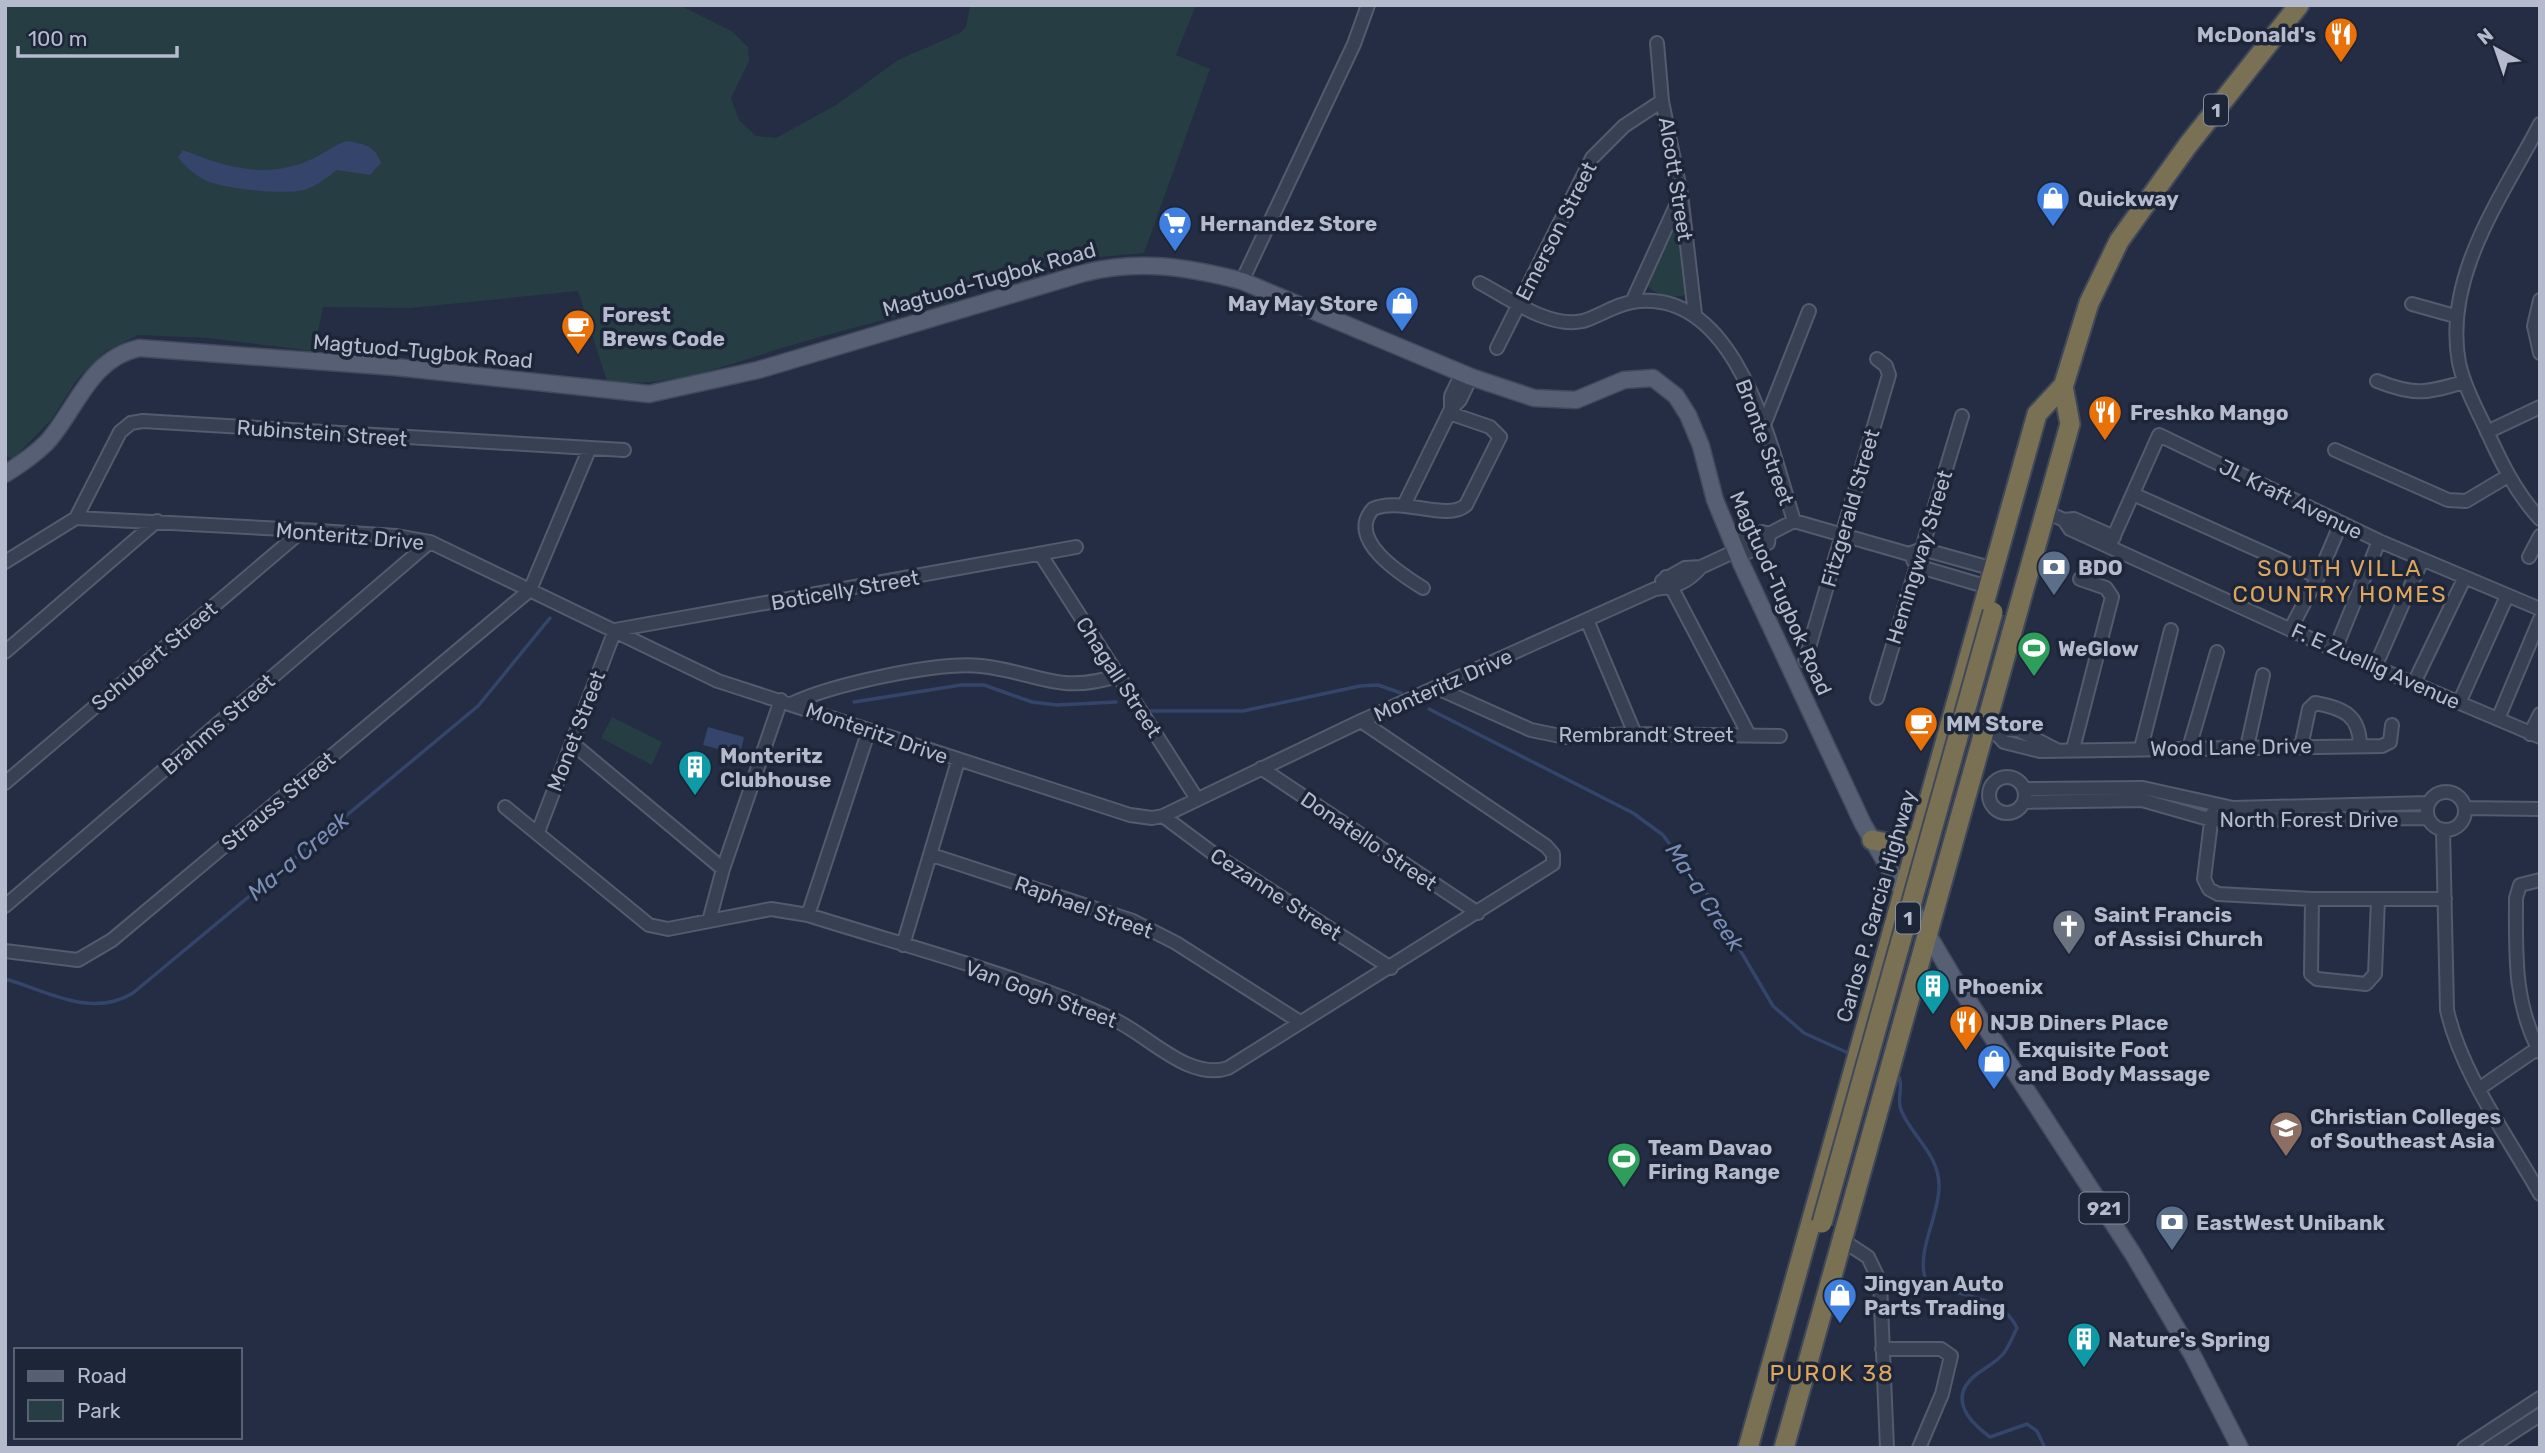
<svg xmlns="http://www.w3.org/2000/svg" width="2545" height="1453" font-family="Rubik,sans-serif">
  <rect width="100%" height="100%" fill="#242d43"/>
  <path fill="#263d44" d="M5 5H679L733 32 748 47 749 61 731 98 739 120 756 136 776 138 836 105 898 60 960 33 966 27 970 5H1196L1176 55 1210 69 1144 253 1099 257 998 290 993 273 947 285 950 303C897 317 842 330 789 346 727 364 673 389 607 381L578 291 410 308 323 307 314 351 208 338 138 335 106 351 91 365 76 381 51 420 13 459 5 455Z
    M1671 229H1675C1687 242 1691 277 1686 295 1673 298 1654 296 1646 284Z
    M612 717 662 742 652 765 601 738Z"/>
  <path fill="#34446a" d="M346 141C364 144 375 145 381 163L370 175 337 170C327 177 316 187 304 190 284 195 226 189 207 181 195 175 185 167 178 157L183 150C225 167 267 180 312 159 323 154 333 146 346 141Z
    M708 727 744 737 740 755 703 745Z"/>
  <g fill="none" stroke-linecap="round" stroke-linejoin="round">
    <path stroke="#34446a" stroke-width="3.5" d="M854 702 961 685H984L1032 702 1057 705 1116 702
      M1429 709 1633 813 1663 835 1707 894 1773 1006 1804 1033 1846 1052
      M1149 711H1243L1360 686 1378 685 1401 693
      M5 979C46 990 91 1019 133 993L478 706 550 618
      M1897 1073C1905 1085 1896 1098 1901 1110 1912 1137 1940 1155 1939 1187 1939 1216 1917 1249 1925 1278 1952 1300 2000 1291 2017 1328 2013 1336 2009 1346 2004 1353 1997 1362 1986 1367 1977 1374 1947 1397 1968 1421 1990 1437L2027 1424 2037 1431 2045 1448"/>
    <g stroke="#535b6d" stroke-width="16">
      <path id="minor" d="M1657 43 1662 101 1681 194 1695 314
        M2540 124C2502 197 2443 276 2459 363 2464 385 2475 406 2485 427 2500 460 2515 492 2540 519
        M1242 281 1354 44 1368 5
        M1480 283C1509 298 1549 329 1583 321 1600 316 1614 305 1632 302 1737 285 1771 448 1794 521
        M2540 300 2534 326 2540 353
        M1632 302 1680 197
        M2412 304 2455 316
        M1497 348 1592 158 1624 126 1662 101
        M2377 381C2415 396 2426 393 2464 382
        M1451 409V396L1462 373
        M1764 425 1809 311
        M2487 432 2540 407
        M2335 450 2448 500 2466 501 2508 476
        M2133 494 2318 577
        M1404 505 1451 409 1460 400 1471 377
        M2046 512 2064 520 2074 519 2114 537
        M76 518 303 530 397 536 430 542 718 681 1130 815 1152 818 1163 816 1361 721 1655 589C1675 587 1687 583 1701 567
        M76 518 120 432 131 423 143 421 624 450
        M2064 520 2070 529 2335 650 2540 737
        M2109 547 2159 435 2379 541 2540 609
        M1742 548 1744 539 1762 532 1769 534 1794 521 1909 554 1922 549 1994 569
        M1041 555 1197 799
        M2529 557 2540 536
        M1913 560 1917 566 1988 587
        M5 562 76 518
        M1666 577 1749 735
        M1662 581 1685 568 1701 567 1742 548 1748 552 1768 543 1769 534
        M1423 588C1402 575 1345 539 1373 509 1400 496 1447 522 1466 505L1500 437 1490 427 1449 413
        M1587 620 1635 734
        M2291 628 2318 577 2341 523
        M2335 650 2379 541
        M5 652 157 521
        M1805 661 1889 375 1886 366 1877 359
        M2375 667 2422 560
        M2414 683 2464 579
        M1437 688 1531 730 1565 737 1635 734 1780 736
        M1877 698 1962 416
        M2459 703 2507 596
        M791 704C830 685 938 661 981 666 1037 672 1057 695 1117 676
        M2498 719 2540 619
        M1988 729 2018 730 2055 749
        M1993 730 2004 742 2040 751 2382 746 2390 742 2392 725
        M2530 734 2540 714
        M572 743 723 869
        M2247 747 2263 675
        M2301 747 2309 709 2315 703C2344 708 2360 716 2360 746
        M2141 748 2171 630
        M2189 748 2217 652
        M2073 749 2112 597 2106 588 2080 579
        M1261 768 1478 913
        M1989 795a18 18 0 1 1 36 0a18 18 0 1 1-36 0Z
        M5 783 303 530
        M2024 789 2143 788 2233 808 2429 803
        M2427 811a19 19 0 1 1 38 0a19 19 0 1 1-38 0Z
        M2024 802 2142 800 2212 820 2428 818
        M505 807 649 925 668 929 771 909 808 915C909 947 1019 975 1115 1020 1149 1036 1189 1081 1228 1068L1553 864V854L1546 846 1361 721
        M2466 808 2540 809
        M2212 814 2204 879 2209 889 2218 894 2312 899H2445
        M1163 816 1214 854 1391 968
        M2443 830 2447 1010C2461 1073 2508 1137 2540 1194
        M538 832 615 630 1076 547
        M932 855 1133 921 1176 943 1300 1022
        M2540 880 2520 885 2516 898C2516 952 2513 1002 2540 1052
        M2312 899 2311 974 2317 979 2366 984 2375 974 2378 899
        M5 906 430 542
        M808 915 869 730
        M709 921 723 869 781 700
        M903 945 958 761
        M5 951 78 960 112 940 530 590 589 450
        M2480 1088 2538 1048
        M1842 1240 1868 1257 1880 1282 1887 1448
        M1882 1349H1941L1951 1356 1942 1394 1919 1448
        M2464 1448 2540 1398
        M2489 1448 2540 1415"/>
    </g>
    <g stroke="#42495c" stroke-width="19">
      <path id="major" d="M5 474C21 464 36 454 49 440 78 406 90 359 139 348L395 367 649 394 758 370 1084 273C1139 259 1188 267 1242 281L1471 377 1534 398 1576 400 1624 380 1653 378 1676 396 1688 415 1701 446 1715 500 1741 563 1863 824 1953 977 2133 1254 2193 1356 2240 1448"/>
    </g>
    <g stroke="#40485a" stroke-width="23">
      <path id="highway" d="M2060 397 2089 303 2119 241 2188 145 2299 5
        M1872 840 1903 846 1918 837
        M1748 1448 2037 414 2063 386
        M1784 1448 2070 424 2063 386"/>
    </g>
    <use href="#minor" stroke="#384053" stroke-width="12"/>
    <use href="#major" stroke="#565f73" stroke-width="16"/>
    <use href="#highway" stroke="#7a7054" stroke-width="19"/>
    <g stroke="#40485a" stroke-width="23" stroke-linecap="butt">
      <path id="highway-bridge" d="M1822 1223 1993 612"/>
    </g>
    <use href="#highway-bridge" stroke="#7a7054" stroke-width="19"/>
  </g>
  <defs>
    <g id="restaurant-pin" transform="scale(1.75)"><path d="M0 17L-7.5 6A9.5 9.5 0 1 1 7.5 6Z" fill="#e8710a" stroke="#1d2538"/><path d="M-5-6h1v4h1v-4h1v4h1v-4h1v5L-1.5 .5V6h-2V.5L-5-1ZM5-6V6H3V1.5H1.5Q1.5-4 5-6Z" fill="#fff"/></g>
    <g id="shop-pin" transform="scale(1.75)"><path d="M0 17L-7.5 6A9.5 9.5 0 1 1 7.5 6Z" fill="#3f7fe0" stroke="#1d2538"/><path d="M-5-2.5h2.3a2.7 3.5 0 0 1 5.4 0H5L5.5 6h-11ZM-1.5-2.5h3a1.5 2.3 0 0 0-3 0Z" fill="#fff"/></g>
    <g id="supermarket-pin" transform="scale(1.75)"><path d="M0 17L-7.5 6A9.5 9.5 0 1 1 7.5 6Z" fill="#3f7fe0" stroke="#1d2538"/><path d="M-6-5.5h2.5l.6 2H6L4.5 2H-2.5L-4.4-4H-6ZM-1.5 3.2a1.3 1.3 0 1 0 .1 0ZM3 3.2a1.3 1.3 0 1 0 .1 0Z" fill="#fff"/></g>
    <g id="cafe-pin" transform="scale(1.75)"><path d="M0 17L-7.5 6A9.5 9.5 0 1 1 7.5 6Z" fill="#e8710a" stroke="#1d2538"/><path d="M-5.5-4.5H6V0H3Q3 3.5 0 3.5H-2.5Q-5.5 3.5-5.5 0ZM3-3.2v2h1.7v-2ZM-6 4.5H4V6H-6Z" fill="#fff"/></g>
    <g id="bank-pin" transform="scale(1.75)"><path d="M0 17L-7.5 6A9.5 9.5 0 1 1 7.5 6Z" fill="#5c6f8a" stroke="#1d2538"/><path d="M-6-4H6V4H-6ZM0-2.3a2.3 2.3 0 1 0 0 4.6a2.3 2.3 0 1 0 0-4.6Z" fill="#fff"/></g>
    <g id="stadium-pin" transform="scale(1.75)"><path d="M0 17L-7.5 6A9.5 9.5 0 1 1 7.5 6Z" fill="#2e9e5b" stroke="#1d2538"/><path d="M0-5a6.5 5 0 1 0 0 10a6.5 5 0 1 0 0-10ZM-3.5-1.8h7v3.6h-7Z" fill="#fff"/></g>
    <g id="building-pin" transform="scale(1.75)"><path d="M0 17L-7.5 6A9.5 9.5 0 1 1 7.5 6Z" fill="#0f9aa8" stroke="#1d2538"/><path d="M-4-6H4V6H1V3H-1V6H-4ZM-2.5-4.3h1.7v1.8h-1.7ZM.8-4.3h1.7v1.8H.8ZM-2.5-1h1.7V.8h-1.7ZM.8-1h1.7V.8H.8Z" fill="#fff"/></g>
    <g id="church-pin" transform="scale(1.75)"><path d="M0 17L-7.5 6A9.5 9.5 0 1 1 7.5 6Z" fill="#6b7280" stroke="#1d2538"/><path d="M-1.2-6h2.4v3.5h3.3v2.4h-3.3V6h-2.4V-.1h-3.3v-2.4h3.3Z" fill="#fff"/></g>
    <g id="university-pin" transform="scale(1.75)"><path d="M0 17L-7.5 6A9.5 9.5 0 1 1 7.5 6Z" fill="#8d6e63" stroke="#1d2538"/><path d="M0-5L7-2L0 1L-7-2ZM-4 1L0 2.5L4 1V4Q0 6-4 4Z" fill="#fff"/></g>
  </defs>
  <g fill-rule="evenodd">
    <use href="#restaurant-pin" x="2341" y="34"/>
    <use href="#shop-pin" x="2053" y="198"/>
    <use href="#supermarket-pin" x="1175" y="223"/>
    <use href="#shop-pin" x="1402" y="303"/>
    <use href="#cafe-pin" x="578" y="326"/>
    <use href="#restaurant-pin" x="2105" y="412"/>
    <use href="#bank-pin" x="2054" y="567"/>
    <use href="#stadium-pin" x="2034" y="648"/>
    <use href="#cafe-pin" x="1921" y="723"/>
    <use href="#building-pin" x="695" y="767"/>
    <use href="#church-pin" x="2069" y="926"/>
    <use href="#building-pin" x="1933" y="986"/>
    <use href="#restaurant-pin" x="1966" y="1022"/>
    <use href="#shop-pin" x="1994" y="1061"/>
    <use href="#university-pin" x="2286" y="1128"/>
    <use href="#stadium-pin" x="1624" y="1159"/>
    <use href="#bank-pin" x="2172" y="1222"/>
    <use href="#shop-pin" x="1840" y="1295"/>
    <use href="#building-pin" x="2084" y="1339"/>
  </g>
  <g text-anchor="middle" dominant-baseline="central" stroke-width="7" stroke-linejoin="round" paint-order="stroke">
    <g fill="#1d2538" stroke="#878ea0" stroke-width="2">
      <rect x="2204" y="94.5" width="24" height="31" rx="5"/>
      <rect x="1896" y="902.5" width="24" height="31" rx="5"/>
      <rect x="2079.5" y="1192.5" width="49" height="31" rx="5"/>
    </g>
    <g font-size="19" font-weight="bold" fill="#b5bbcd">
      <text x="2216" y="110">1</text>
      <text x="1908" y="918">1</text>
      <text x="2104" y="1208">921</text>
    </g>
    <g font-size="21" font-weight="bold" fill="#b5bbcd" stroke="#1d2538" text-anchor="start">
      <text x="2316" y="34" text-anchor="end">McDonald's</text>
      <text x="2078" y="198">Quickway</text>
      <text x="1200" y="223">Hernandez Store</text>
      <text x="1378" y="303" text-anchor="end">May May Store</text>
      <text x="602" y="314">Forest<tspan x="602" dy="24">Brews Code</tspan></text>
      <text x="2130" y="412">Freshko Mango</text>
      <text x="2078" y="567">BDO</text>
      <text x="2058" y="648">WeGlow</text>
      <text x="1946" y="723">MM Store</text>
      <text x="720" y="755">Monteritz<tspan x="720" dy="24">Clubhouse</tspan></text>
      <text x="2094" y="914">Saint Francis<tspan x="2094" dy="24">of Assisi Church</tspan></text>
      <text x="1958" y="986">Phoenix</text>
      <text x="1990" y="1022">NJB Diners Place</text>
      <text x="2018" y="1049">Exquisite Foot<tspan x="2018" dy="24">and Body Massage</tspan></text>
      <text x="2310" y="1116">Christian Colleges<tspan x="2310" dy="24">of Southeast Asia</tspan></text>
      <text x="1648" y="1147">Team Davao<tspan x="1648" dy="24">Firing Range</tspan></text>
      <text x="2196" y="1222">EastWest Unibank</text>
      <text x="1864" y="1283">Jingyan Auto<tspan x="1864" dy="24">Parts Trading</tspan></text>
      <text x="2108" y="1339">Nature's Spring</text>
    </g>
    <g font-size="21" fill="#b5bbcd" stroke="#1d2538">
      <text transform="translate(1676 179) rotate(81)">Alcott Street</text>
      <text transform="translate(1556 231) rotate(-63)">Emerson Street</text>
      <text transform="translate(989 279) rotate(-16)">Magtuod-Tugbok Road</text>
      <text transform="translate(423 351) rotate(5)">Magtuod-Tugbok Road</text>
      <text transform="translate(322 433) rotate(4)">Rubinstein Street</text>
      <text transform="translate(1765 442) rotate(70)">Bronte Street</text>
      <text transform="translate(2291 499) rotate(26)">JL Kraft Avenue</text>
      <text transform="translate(1850 508) rotate(-74)">Fitzgerald Street</text>
      <text transform="translate(350 536) rotate(5)">Monteritz Drive</text>
      <text transform="translate(1919 557) rotate(-73)">Hemingway Street</text>
      <text transform="translate(845 590) rotate(-10)">Boticelly Street</text>
      <text transform="translate(1781 593) rotate(66)">Magtuod-Tugbok Road</text>
      <text transform="translate(154 656) rotate(-40)">Schubert Street</text>
      <text transform="translate(2376 666) rotate(24)">F. E Zuellig Avenue</text>
      <text transform="translate(1119 677) rotate(57)">Chagall Street</text>
      <text transform="translate(1443 685) rotate(-24)">Monteritz Drive</text>
      <text transform="translate(218 724) rotate(-41)">Brahms Street</text>
      <text transform="translate(576 731) rotate(-69)">Monet Street</text>
      <text transform="translate(877 733) rotate(19)">Monteritz Drive</text>
      <text x="1646" y="734">Rembrandt Street</text>
      <text transform="translate(2231 747) rotate(-1)">Wood Lane Drive</text>
      <text transform="translate(278 801) rotate(-40)">Strauss Street</text>
      <text x="2309" y="819">North Forest Drive</text>
      <text transform="translate(1369 841) rotate(34)">Donatello Street</text>
      <text transform="translate(1276 894) rotate(33)">Cezanne Street</text>
      <text transform="translate(1876 906) rotate(-74)">Carlos P. Garcia Highway</text>
      <text transform="translate(1084 907) rotate(20)">Raphael Street</text>
      <text transform="translate(1041 994) rotate(20)">Van Gogh Street</text>
    </g>
    <g font-size="23" letter-spacing="2" fill="#dfa65e" stroke="#1d2538">
      <text x="2340" y="568">SOUTH VILLA<tspan x="2340" dy="26">COUNTRY HOMES</tspan></text>
      <text x="1832" y="1373">PUROK 38</text>
    </g>
    <g font-size="23" font-style="italic" fill="#7a8db7" stroke="#1d2538">
      <text transform="translate(298 856) rotate(-40)">Ma-a Creek</text>
      <text transform="translate(1705 897) rotate(57)">Ma-a Creek</text>
    </g>
  </g>
  <rect width="2545" height="1453" fill="none" stroke="#b5bbcd" stroke-width="14"/>
  <rect x="14" y="1348" width="228" height="91" fill="#1d2538" stroke="#5a6174" stroke-width="2"/>
  <rect x="28" y="1371" width="35" height="10" fill="#565f73" stroke="#5a6174" stroke-width="2"/>
  <text x="77" y="1383" font-size="21" fill="#b5bbcd">Road</text>
  <rect x="28" y="1400" width="35" height="21" fill="#263d44" stroke="#5a6174" stroke-width="2"/>
  <text x="77" y="1418" font-size="21" fill="#b5bbcd">Park</text>
  <g transform="translate(2496 49) rotate(320)" stroke="#1d2538" stroke-width="5" paint-order="stroke">
  <path d="M0-5L12 26L0 18L-12 26Z" fill="#b5bbcd"/>
  <text y="-10" font-size="19" font-weight="bold" text-anchor="middle" fill="#b5bbcd">N</text>
  </g>
  <path d="M18 46v10h159v-10" fill="none" stroke="#b5bbcd" stroke-width="3.5"/>
  <text x="28" y="46" font-size="21" fill="#b5bbcd" stroke="#1d2538" stroke-width="5" paint-order="stroke">100 m</text>
</svg>
